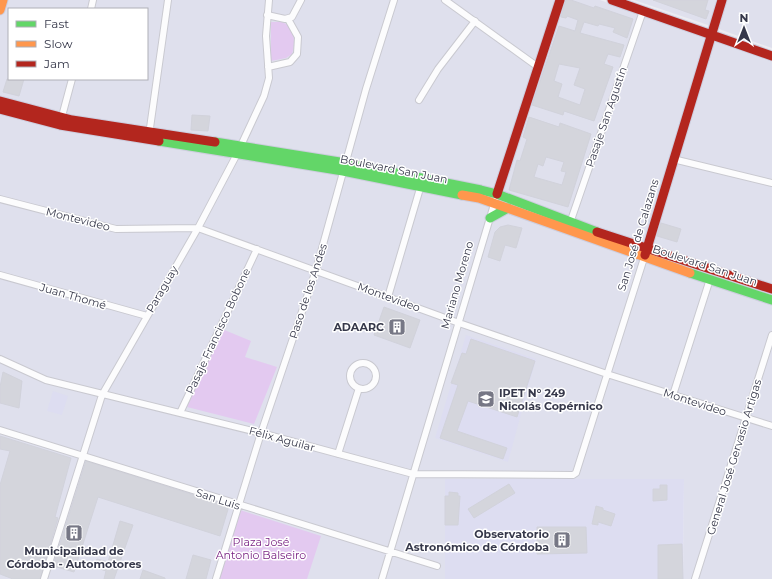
<svg xmlns="http://www.w3.org/2000/svg" width="772" height="579" font-family="Montserrat,sans-serif">
  <rect width="100%" height="100%" fill="#ececf2"/>
  <path fill="#dfe0ed" fill-rule="evenodd" d="M0 0H600L772 62V579H683L684 479H445V579H0ZM9 9H147V79H9Z
    M634 0H772V48L708 25Z"/>
  <path fill="#ddddf1" d="M466 335 536 359 508 462 435 438Z
    M53 391 68 396 62 415 47 411Z
    M445 479H684L683 579H445Z"/>
  <path fill="#e3c9f0" d="M271 22C275 22 281 21 284 23 296 27 295 45 292 54L286 58 271 61Z
    M222 329 251 341 245 357 277 367 254 424 187 407Z
    M240 510 321 536 307 579H219Z"/>
  <path fill="#d4d5dc" stroke="#d1d2db" fill-rule="evenodd" d="M566 0H571L594 8 595 6 633 19 627 38 613 32 615 28 599 24 598 26 584 22 580 33 624 45 620 57 608 54 604 64 613 67 594 121 564 111 563 115 532 105 559 26 575 31 578 20 567 16 566 18 561 17ZM559 64 580 68 574 85 585 89 580 105 558 97 562 84 554 81Z
    M653 0H708L705 10 709 11 706 19Z
    M7 79H24L19 96 3 92Z
    M192 115 210 116 208 131 191 130Z
    M529 117 559 127 560 123 591 134 568 207 509 190 517 160 520 161 527 139 523 137ZM546 157 564 162 561 171 566 172 562 185 534 177 538 164 543 166Z
    M661 223 681 229 677 242 657 236Z
    M508 225 522 228 516 248 505 245 500 261 488 257 495 232 500 227Z
    M384 307 420 320 410 348 374 335Z
    M471 339 535 361 517 417 468 401 457 431 507 448 503 459 440 438 458 385 451 383 462 353 466 354Z
    M3 372 22 381 19 408 0 403V387Z
    M0 436 71 458 55 517 58 518 40 579H13L0 574V485L10 451 0 449Z
    M86 461 229 506 220 536 98 497 74 572 53 566Z
    M509 484 515 493 474 518 468 509Z
    M660 485H667V500L653 501V489H660Z
    M449 492 458 493V496H460L458 525H445V496H449Z
    M596 506 603 508V510L615 514 611 526 598 522V525L592 524Z
    M120 521 133 525 114 579H104L106 571 94 567 97 559 108 562Z
    M537 527H586L587 553 537 554Z
    M682 544 683 579H658V545Z
    M193 555 211 560 206 579H186Z
    M143 570 165 578V579H140Z"/>
  <g fill="none" stroke-linecap="round" stroke-linejoin="round">
    <g stroke="#c9c9d0" stroke-width="8">
      <path id="street" d="M445 0 538 67
        M91 9 93 0
        M267 15 285 19 292 17 301 0
        M268 67 290 62 297 54 298 37 288 19
        M419 100 438 69 475 21
        M61 120 72 79
        M149 135 168 0
        M673 159 772 183
        M0 199 116 229 198 228 459 323 607 374 772 426
        M570 223 643 11
        M0 275 147 316
        M388 297 421 185
        M0 359 46 380 261 433 413 474 573 475 576 473 644 258
        M350 376a13 13 0 1 1 26 0a13 13 0 1 1-26 0Z
        M673 395 710 279
        M180 413 257 249
        M0 430 437 566
        M338 454 359 388
        M44 579 102 395 198 228 237 154 264 96 269 78 266 36 269 0
        M216 579 261 433 316 270 366 89 394 0
        M382 579 495 201
        M695 579 772 335"/>
    </g>
    <g stroke="#cdcdde" stroke-width="11">
      <path id="fast" d="M159 141 343 171 462 195
        M215 142 346 163 481 190 497 194 597 232
        M490 218 508 208
        M690 273 772 300"/>
    </g>
    <g stroke="#cdcdde" stroke-width="11">
      <path id="slow" d="M0 10 3 0
        M462 195 479 198 690 273"/>
    </g>
    <g stroke="#cdcdde" stroke-width="11">
      <path id="jam" d="M612 0 772 56
        M0 101 72 120 215 142
        M0 109 60 125 159 141
        M497 194 560 0
        M597 232 772 289
        M645 255 722 0"/>
    </g>
    <use href="#street" stroke="#fcfcfd" stroke-width="6"/>
    <use href="#fast" stroke="#63d668" stroke-width="9"/>
    <use href="#slow" stroke="#ff974d" stroke-width="9"/>
    <use href="#jam" stroke="#b3261e" stroke-width="9"/>
  </g>
  <defs>
    <g id="building-square" transform="scale(0.9)"><rect x="-9" y="-9" width="18" height="18" rx="4" fill="#767785" stroke="#fff"/><path d="M-4-6H4V6H1V3H-1V6H-4ZM-2.5-4.3h1.7v1.8h-1.7ZM.8-4.3h1.7v1.8H.8ZM-2.5-1h1.7V.8h-1.7ZM.8-1h1.7V.8H.8Z" fill="#fff"/></g>
    <g id="school-square" transform="scale(0.9)"><rect x="-9" y="-9" width="18" height="18" rx="4" fill="#767785" stroke="#fff"/><path d="M0-5L7-2L0 1L-7-2ZM-4 1L0 2.5L4 1V4Q0 6-4 4Z" fill="#fff"/></g>
  </defs>
  <g fill-rule="evenodd">
    <use href="#building-square" x="397" y="327"/>
    <use href="#school-square" x="486" y="399"/>
    <use href="#building-square" x="74" y="533"/>
    <use href="#building-square" x="562" y="540"/>
  </g>
  <g text-anchor="middle" dominant-baseline="central" stroke-width="3" stroke-linejoin="round" paint-order="stroke">
    <g font-size="11" fill="#36384a" stroke="#fff">
      <text transform="translate(606 117) rotate(-71)">Pasaje San Agustín</text>
      <text transform="translate(394 169) rotate(11)">Boulevard San Juan</text>
      <text transform="translate(78 219) rotate(14)">Montevideo</text>
      <text transform="translate(638 235) rotate(-73)">San José de Calazans</text>
      <text transform="translate(705 265) rotate(18)">Boulevard San Juan</text>
      <text transform="translate(457 285) rotate(-74)">Mariano Moreno</text>
      <text transform="translate(162 289) rotate(-60)">Paraguay</text>
      <text transform="translate(308 291) rotate(-72)">Paso de los Andes</text>
      <text transform="translate(73 296) rotate(16)">Juan Thomé</text>
      <text transform="translate(389 297) rotate(20)">Montevideo</text>
      <text transform="translate(218 331) rotate(-65)">Pasaje Francisco Bobone</text>
      <text transform="translate(695 402) rotate(18)">Montevideo</text>
      <text transform="translate(282 439) rotate(15)">Félix Aguilar</text>
      <text transform="translate(734 457) rotate(-73)">General José Gervasio Artigas</text>
      <text transform="translate(218 499) rotate(18)">San Luis</text>
    </g>
    <g font-size="11" font-weight="bold" fill="#36384a" stroke="#fff" text-anchor="end">
      <text x="384" y="327">ADAARC</text>
      <text x="499" y="393" text-anchor="start">IPET N° 249<tspan x="499" dy="13">Nicolás Copérnico</tspan></text>
      <text x="549" y="534">Observatorio<tspan x="549" dy="13">Astronómico de Córdoba</tspan></text>
      <text x="74" y="551" text-anchor="middle">Municipalidad de<tspan x="74" dy="13">Córdoba - Automotores</tspan></text>
    </g>
    <g font-size="11" fill="#792283" stroke="#fff">
      <text x="261" y="542">Plaza José<tspan x="261" dy="13">Antonio Balseiro</tspan></text>
    </g>
  </g>
  <rect x="8" y="8" width="140" height="72" fill="#ffffff" stroke="#afafb7"/>
  <rect x="16" y="21" width="20" height="6" fill="#63d668" stroke="#afafb7"/>
  <text x="44" y="28" font-size="12" fill="#36384a">Fast</text>
  <rect x="16" y="41" width="20" height="6" fill="#ff974d" stroke="#afafb7"/>
  <text x="44" y="48" font-size="12" fill="#36384a">Slow</text>
  <rect x="16" y="61" width="20" height="6" fill="#b3261e" stroke="#afafb7"/>
  <text x="44" y="68" font-size="12" fill="#36384a">Jam</text>
  <g transform="translate(744 28)" stroke="#ffffff" stroke-width="3" paint-order="stroke">
  <path d="M0-3L7 15L0 10L-7 15Z" fill="#36384a"/>
  <text y="-6" font-size="11" font-weight="bold" text-anchor="middle" fill="#36384a">N</text>
  </g>
</svg>
